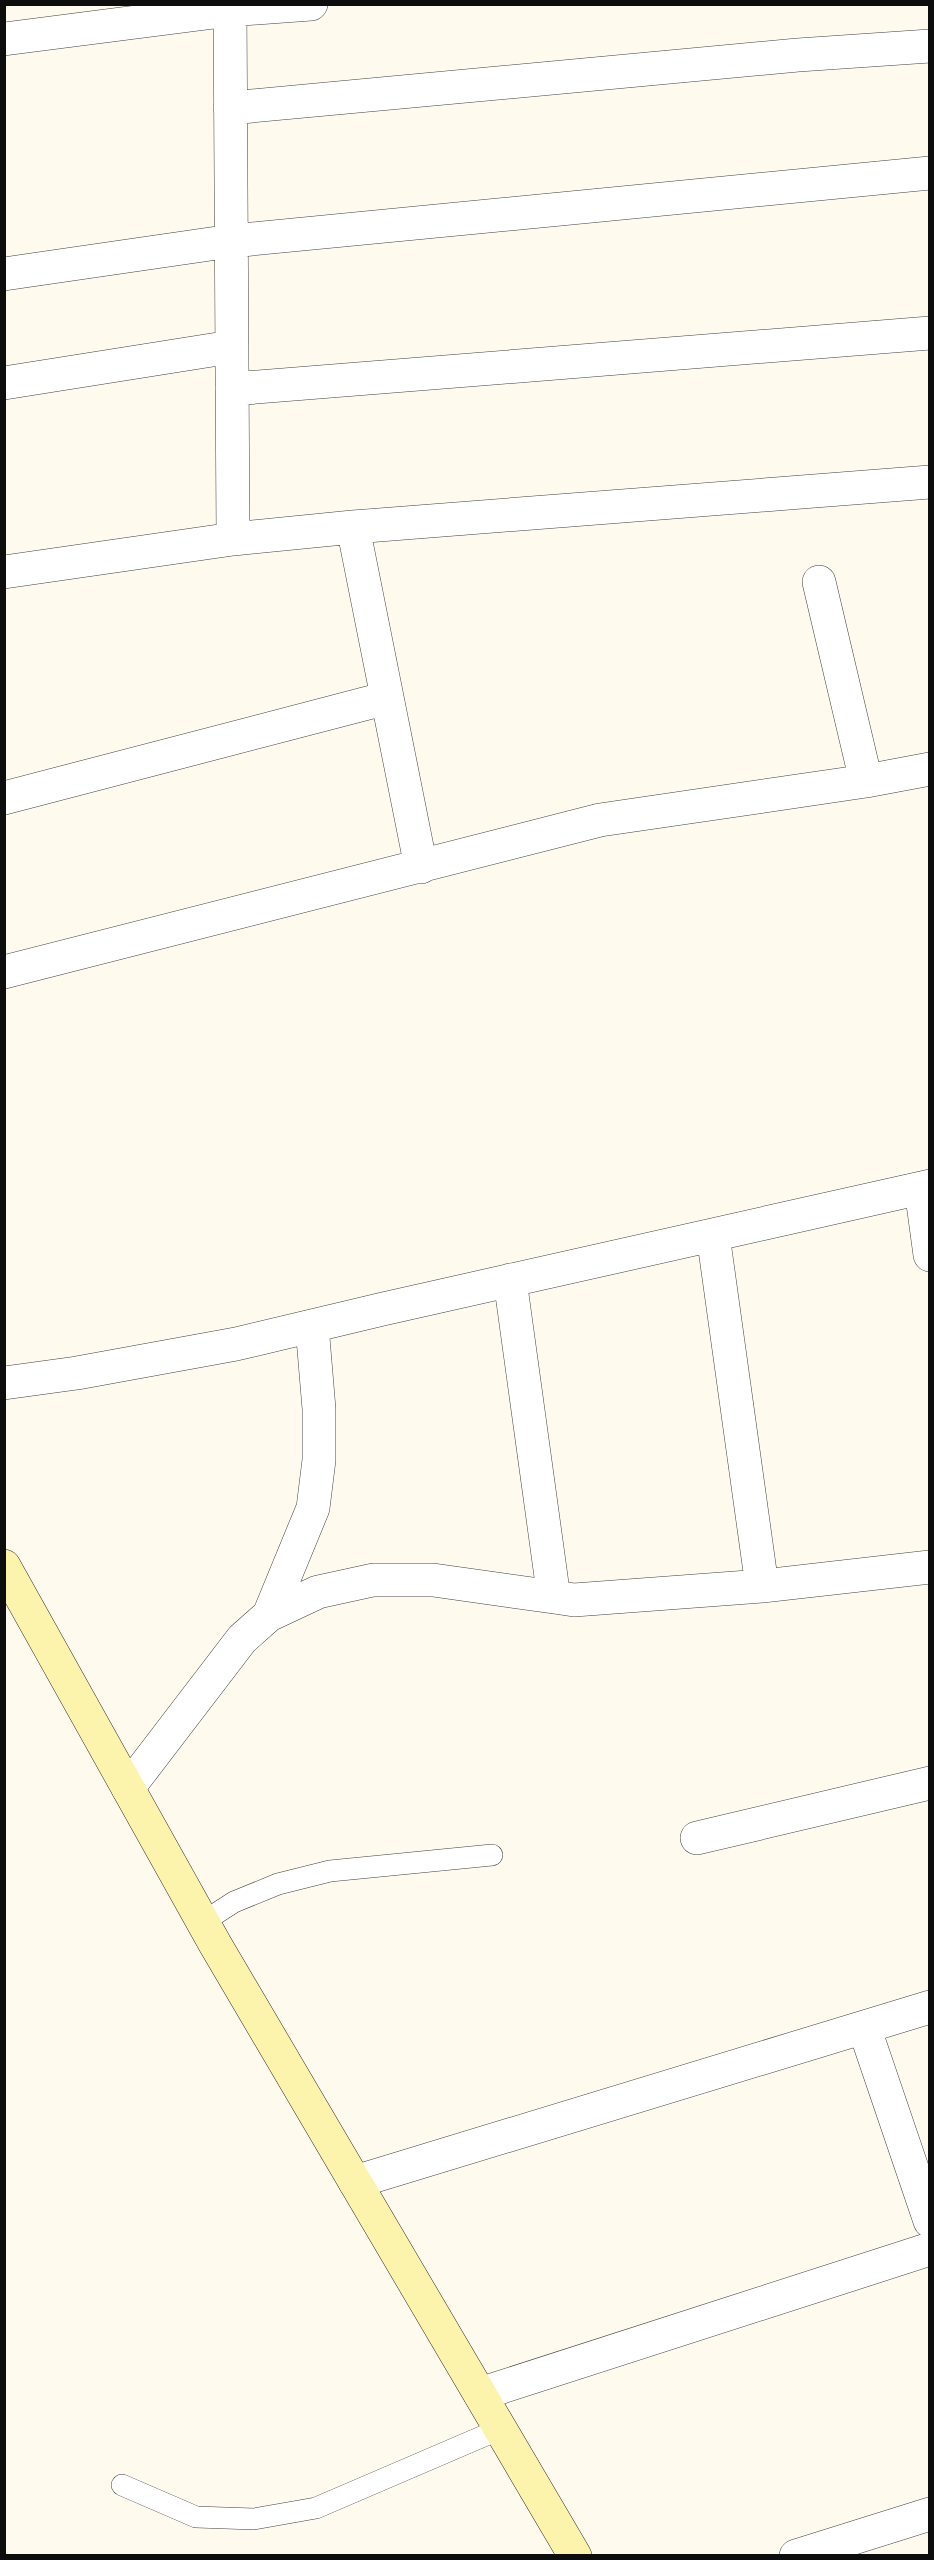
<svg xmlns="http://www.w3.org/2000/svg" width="934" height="2560" font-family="'IBM Plex Serif',serif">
  <rect width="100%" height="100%" fill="#fefbee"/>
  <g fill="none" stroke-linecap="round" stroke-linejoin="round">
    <g stroke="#404040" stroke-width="22">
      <path id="service" d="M203 1922 234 1902 278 1884 330 1871 492 1855
        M122 2485 196 2517 254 2519 316 2508 500 2429"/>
    </g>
    <g stroke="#404040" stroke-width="34">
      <path id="minor" d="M230 4 233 539
        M4 39 230 10 311 4
        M230 108 798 55 930 46
        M4 274 231 241 930 173
        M4 383 231 347
        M232 389 930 333
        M353 527 421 867
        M4 572 233 539 353 527 930 482
        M819 582 866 781
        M4 798 387 698
        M4 972 600 820 866 781 930 769
        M921 1189 930 1255
        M713 1235 762 1586
        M510 1280 553 1591 561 1598 574 1600 762 1586 930 1567
        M4 1383 77 1373 236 1344 383 1309 930 1186
        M269 1615 313 1508 319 1460V1409L312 1326
        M128 1788 242 1639 269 1615 318 1592 373 1580H433L561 1598
        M697 1838 930 1783
        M864 2027 930 2221
        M355 2182 930 2007
        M480 2394 930 2249
        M796 2556 930 2514"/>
    </g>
    <g stroke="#2f2f2f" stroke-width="34">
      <path id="secondary" d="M4 1566 215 1944 575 2556"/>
    </g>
    <use href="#service" stroke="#fff" stroke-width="21"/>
    <use href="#minor" stroke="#fff" stroke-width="33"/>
    <use href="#secondary" stroke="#fcf3ac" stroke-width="33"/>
  </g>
  <rect width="934" height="2560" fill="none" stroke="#0d0d0d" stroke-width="12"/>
</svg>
